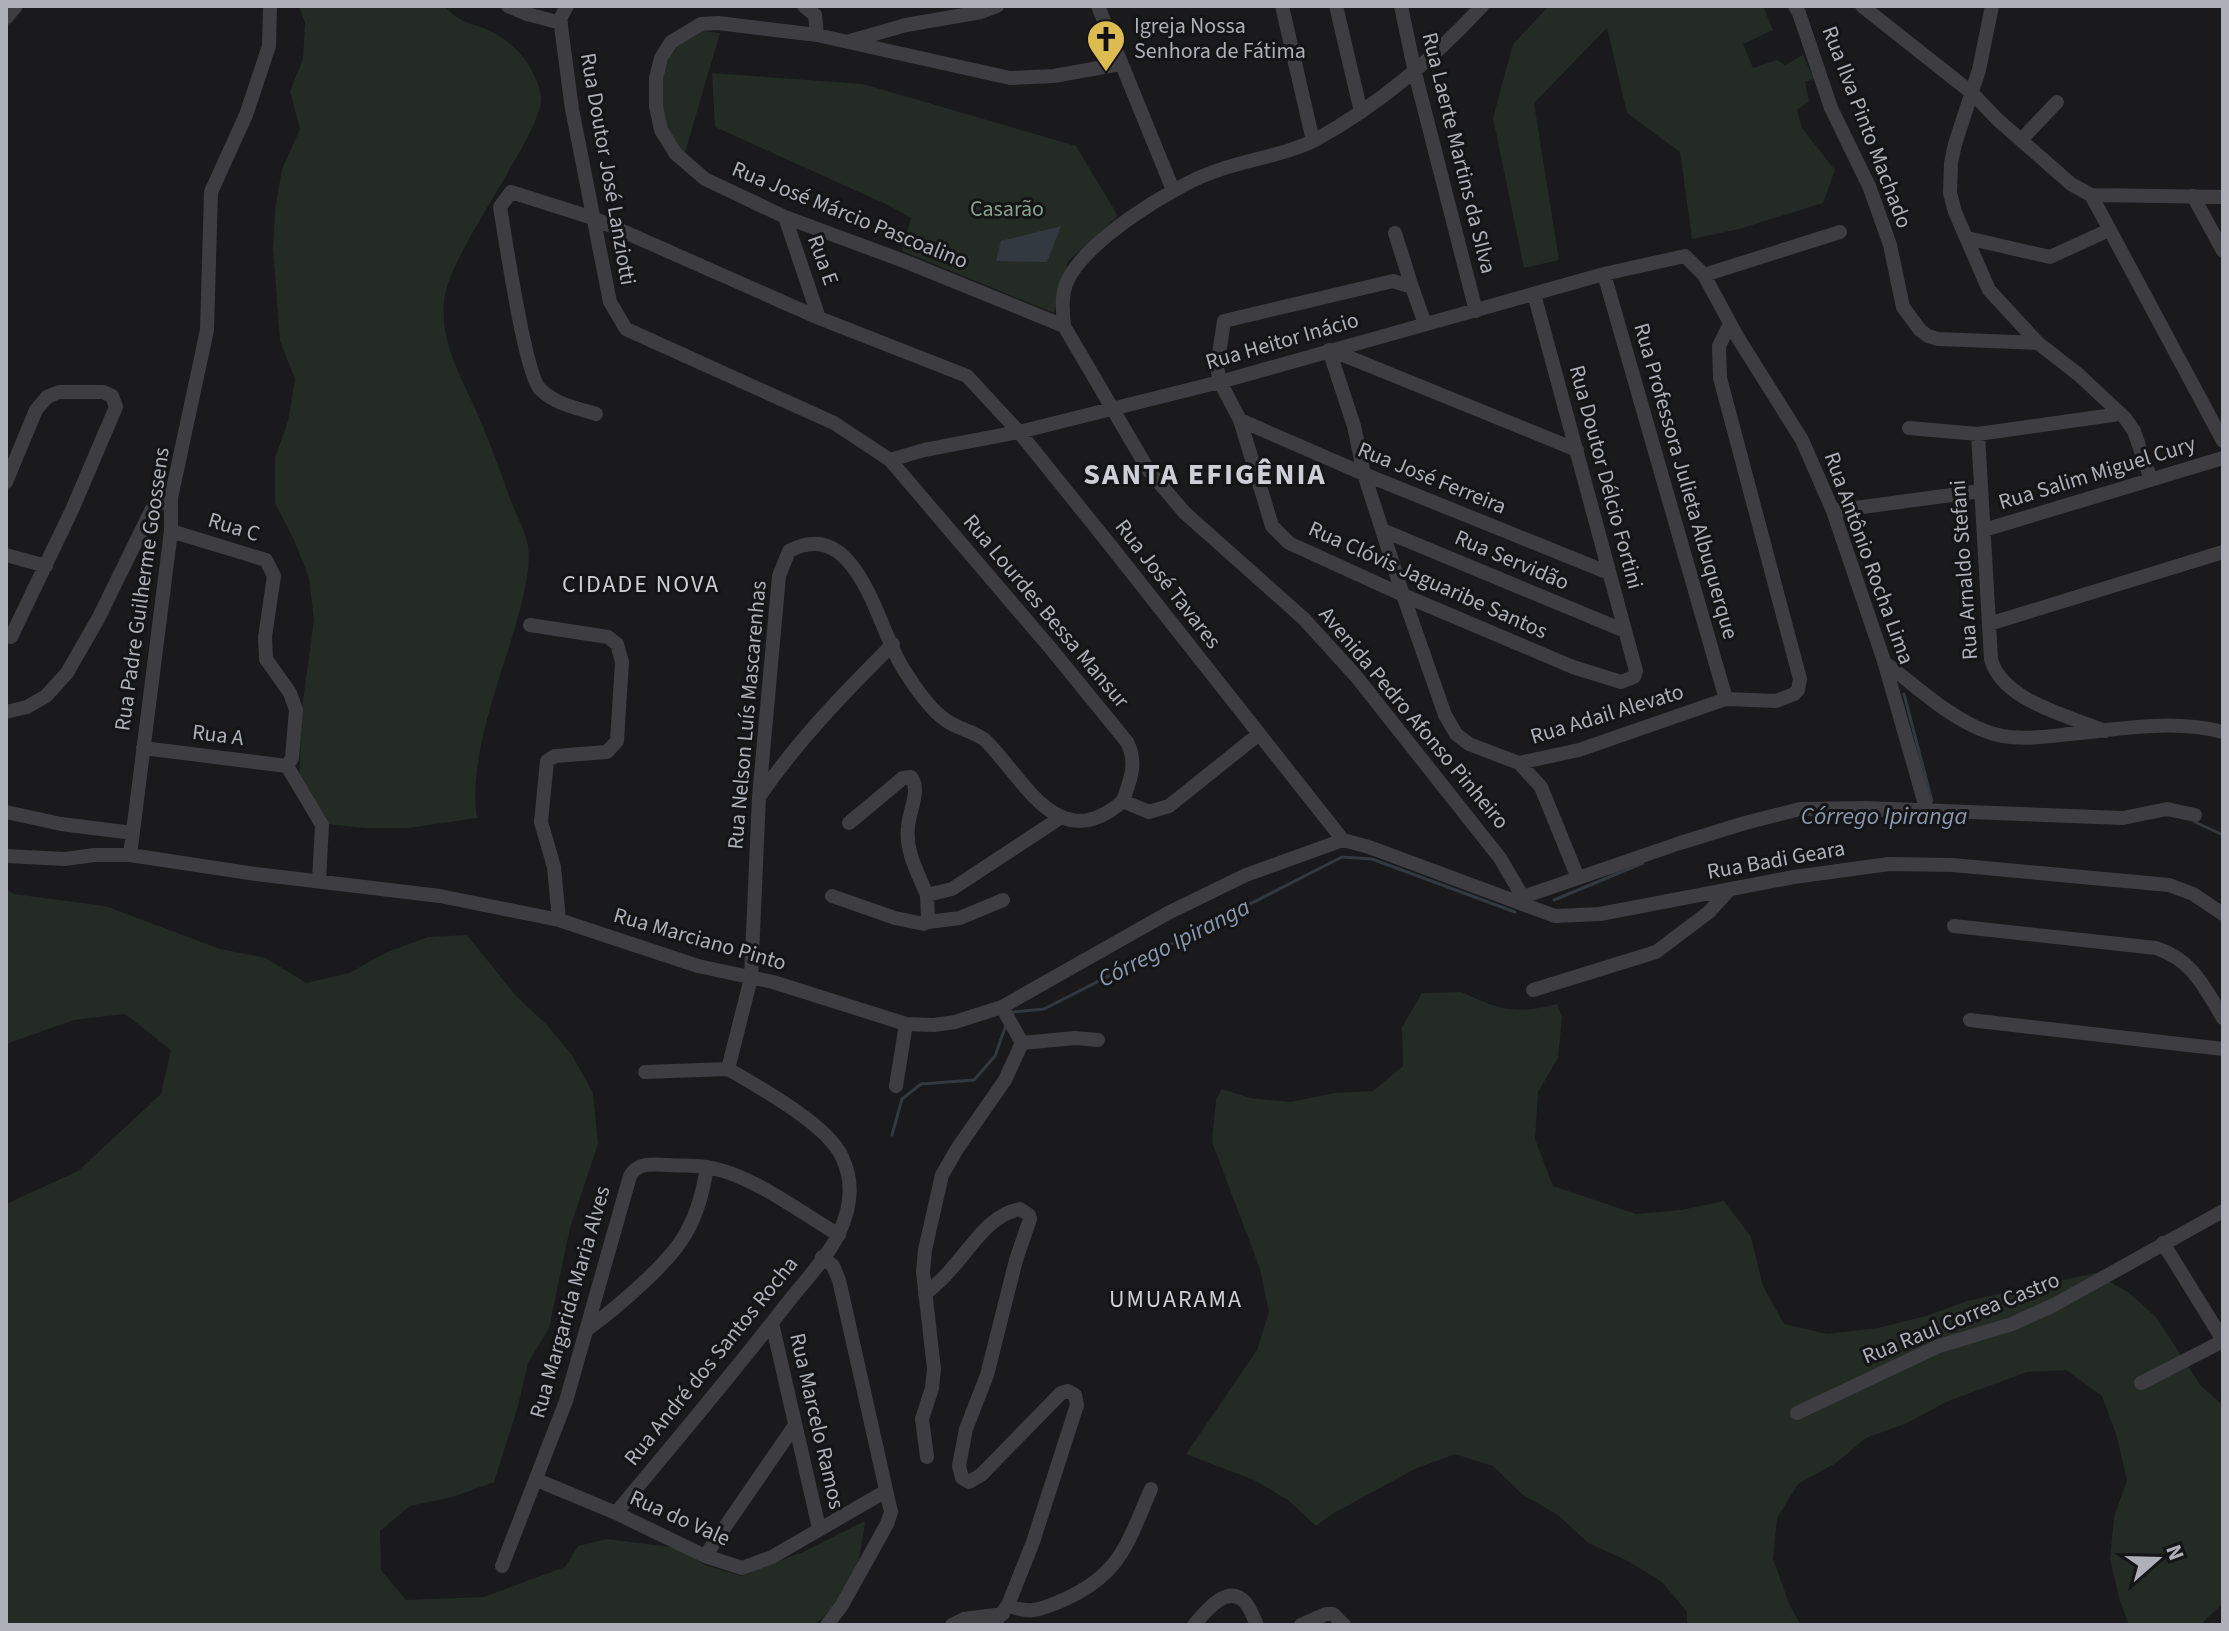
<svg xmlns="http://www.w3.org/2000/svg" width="2229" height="1631" font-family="'Source Sans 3',sans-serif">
  <rect width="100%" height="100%" fill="#1a191b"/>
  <path fill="#242b25" d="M299 6H444C465 28 474 21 496 34 519 47 535 69 541 95 548 125 453 247 445 295 437 345 466 383 483 427 494 453 503 480 513 506 518 518 526 533 528 546 531 569 524 595 518 617 501 679 468 754 477 818L408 828H364L318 823 299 786 302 708 314 620 309 578 294 540 275 503V458L288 421 295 379 280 341 273 249 275 210 282 169 300 129 290 91 303 59 305 23Z
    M1549 6H1763L1773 30 1743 44 1753 68 1777 60 1785 65 1803 55 1814 79 1805 82 1809 101 1797 110 1802 128 1835 170 1823 203 1739 229 1692 239 1680 152 1627 113 1607 28 1534 103 1559 260 1524 268 1493 118 1513 44Z
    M703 31 720 33 684 156 666 131 659 79 675 47Z
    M712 73 863 84 1076 146 1118 216 1068 261 1054 313 902 251 911 218 888 205 715 127Z
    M6 889 14 894 105 906 220 949 266 958 306 983 349 973 387 952 428 937 467 935 516 996 547 1025 572 1055 593 1093 598 1144 570 1228 549 1328 528 1363 518 1406 494 1482 453 1497 410 1506 380 1531 381 1570 406 1600 484 1597 565 1567 578 1546 607 1539 678 1548 705 1565 741 1576 803 1552 865 1521C859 1571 852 1590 815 1625H6V1204L78 1171 161 1094 171 1050 125 1014 74 1020 6 1044Z
    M1461 992C1501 1010 1514 1015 1557 1004L1562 1017 1558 1058 1538 1092 1535 1139 1553 1186 1636 1214 1681 1210 1724 1201 1751 1237 1763 1286 1784 1324 1827 1334 1878 1328 1926 1316 1967 1301 2095 1273 2129 1293 2156 1317 2201 1386 2223 1405V1603L2200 1625H2129L2120 1601 2110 1559 2114 1517 2127 1480 2117 1437 2102 1396 2066 1370 2027 1372 1946 1402 1907 1423 1866 1438 1836 1463 1798 1484 1777 1518 1773 1559 1790 1606 1801 1625H1687V1612L1662 1582 1628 1561 1588 1543 1558 1515 1523 1495 1493 1466 1455 1454 1415 1469 1332 1514 1316 1526 1288 1500 1254 1480 1186 1454 1257 1350 1269 1312 1260 1269 1212 1142 1216 1100 1222 1089 1250 1098 1291 1102 1334 1093 1373 1091 1403 1066 1402 1027 1422 993Z"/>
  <path fill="#333940" d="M1061 226 1047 262 996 261 1001 241Z"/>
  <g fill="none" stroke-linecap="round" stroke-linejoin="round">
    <path stroke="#333940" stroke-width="3" d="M1904 694 1932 801
      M1854 815 1934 818
      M2195 822 2223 835
      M1554 900 1643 863
      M1012 1015 1013 1012 1044 1009 1342 857 1372 859 1515 912
      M892 1135 902 1099 921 1084 974 1080 995 1056 1006 1025"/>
    <path stroke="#3d3d42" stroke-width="14" d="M508 6 527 14 561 23
      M567 6 560 19 572 109 610 302 626 329 834 423 890 460 1052 650 1127 742C1138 764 1130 780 1123 801
      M804 6 815 15 817 35
      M1098 6 1173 190
      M1282 6 1313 141
      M1336 6 1361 112
      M1401 6 1415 73 1476 311
      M1482 6C1433 59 1380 104 1317 139 1284 156 1247 159 1213 172 1171 187 1082 243 1066 284 1061 298 1063 312 1064 326L1149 471 1185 513 1304 619 1355 675 1500 858 1528 906
      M1795 6 1799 13 1831 108 1869 186 1878 211 1890 245 1903 307 1920 330 1928 336 1938 339 2038 343
      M1862 6 1972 93 1998 120 2071 184 2091 195 2223 197
      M1992 6 1979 70 1955 144 1951 163 1950 193 1955 212 1989 290 2038 343 2079 375 2125 418 2134 431 2151 480
      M6 18 16 6
      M850 41 906 25 981 12 997 6
      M2021 140 2057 102
      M2091 195 2223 441
      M2193 196 2223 251
      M785 217 819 318
      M1395 233 1412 287
      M1967 238 2050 257 2109 230
      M1604 274 1726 699
      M1704 275 1840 232
      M1425 324 1412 287 1393 281 1224 321 1217 367 1220 382 1240 420 1272 526 1289 543 1403 595 1573 667 1621 682 1634 677 1636 671 1534 294
      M1064 326 904 261 785 217 705 179 676 154 661 130 656 106V78L661 58 671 42 701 24 718 23 817 35 1010 78 1054 76 1120 64
      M1329 350 1354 426 1364 474 1403 595 1445 715 1456 734 1469 744 1519 763 1579 750 1726 699 1776 701 1794 694 1798 690 1800 679 1720 378 1719 346 1730 324
      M1331 350 1577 450
      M596 414C576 408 555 404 540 389 525 374 505 236 500 207L511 192 593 218 819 318 967 376 1019 432 1110 545 1343 840
      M1240 420 1364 474 1609 573
      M1909 428 1978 434 2120 414
      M1978 434 1991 659C2002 701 2069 716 2105 731
      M890 460 924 450 1019 432 1220 382 1604 274 1685 256 1704 275 1738 338 1802 440 1833 511 1884 661 1927 811
      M6 482 36 410 47 397 59 392H103L112 396 116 407 72 510 11 637
      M1833 511 1981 491
      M1382 530 1625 631
      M1984 530 2223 458
      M171 531 266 560 274 576 265 637 266 659 290 693 296 710 292 758 287 766
      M6 555 46 566
      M1989 624 2223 552
      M530 625 608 637 617 644 622 662 617 741 607 752 555 756 547 761 541 822 554 867 559 920
      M1884 662C1915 685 1948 717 1985 731 2012 742 2043 737 2070 734 2120 729 2174 719 2223 732
      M6 712 27 707 46 696 67 673 98 619 153 507 171 498
      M143 748 287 766
      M1519 763 1541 787 1578 878
      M287 766 322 825 319 881
      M759 797C798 740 844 693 893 644
      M1123 801 1149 812 1169 806 1259 734
      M6 812 61 824 133 833
      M849 823 903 778 911 777C921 790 909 811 908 827 905 851 918 873 927 895L952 889 1060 818
      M1343 840 1369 847 1555 916 1600 914 1794 877 1889 864 1952 865 2169 885 2193 894 2223 914
      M130 855 171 531V498L207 330 211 192 246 115 269 46 270 6
      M6 856 65 859 94 855H130L256 874 440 896 559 920 698 966 773 982 906 1024 934 1025 955 1022 1002 1007 1168 913 1246 875 1343 840
      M832 896 895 918 924 924 928 920 927 895
      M1523 897 1680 843 1745 823 1800 809 1865 808 2123 818 2167 809 2195 815
      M928 922 960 918 1003 900
      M1954 926 2156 948C2193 960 2204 987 2223 1018
      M1533 990 1656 952 1709 912 1729 890
      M1970 1020 2223 1049
      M1022 1043 1075 1038 1098 1040
      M728 1069 751 978 759 797 779 576 789 551C859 514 878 632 904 670 915 687 930 710 947 721 958 729 974 731 985 740 1024 778 1058 858 1123 801
      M645 1072 728 1069
      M896 1086 906 1024
      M2163 1243 2223 1340
      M822 1257 833 1266 839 1280 891 1512 887 1524 842 1605 827 1625
      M925 1294C935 1286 945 1277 953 1267 973 1245 989 1215 1020 1209L1029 1215 1030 1219 1016 1260 987 1375 966 1429 959 1466 962 1478 969 1482 981 1475 1061 1393 1068 1391 1075 1395 1077 1405 1033 1542 1008 1605 993 1625
      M772 1323 819 1528
      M588 1329C616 1308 670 1263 686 1233 698 1212 703 1191 707 1167
      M2141 1383 2223 1341
      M1797 1413 1939 1346 2012 1324 2054 1305 2223 1211
      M927 1457 922 1419 932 1388 934 1369 923 1272 925 1250 942 1175 957 1149 1005 1080 1022 1043 1002 1007
      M537 1480 616 1513 705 1556 742 1568 772 1557 886 1491
      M616 1513C673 1444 731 1376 785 1306 802 1284 828 1257 839 1233 851 1208 854 1182 842 1157 828 1125 759 1087 728 1069
      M705 1556 795 1425
      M502 1566 566 1401 630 1176C639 1161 653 1165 669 1165 681 1166 694 1165 706 1167 750 1173 801 1213 839 1235
      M1008 1605C1029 1615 1041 1609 1061 1601 1121 1575 1127 1544 1151 1489
      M952 1625 964 1619 1003 1614
      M1194 1625C1205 1612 1227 1583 1245 1602 1250 1608 1254 1618 1257 1625
      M1301 1625 1326 1614H1333L1344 1625"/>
  </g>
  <defs>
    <g id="church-pin" transform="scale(2)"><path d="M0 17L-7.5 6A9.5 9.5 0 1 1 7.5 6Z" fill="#dcbc50" stroke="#151416"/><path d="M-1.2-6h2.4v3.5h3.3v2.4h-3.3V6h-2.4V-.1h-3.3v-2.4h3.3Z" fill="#111"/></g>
  </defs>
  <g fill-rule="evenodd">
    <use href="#church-pin" x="1106" y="39"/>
  </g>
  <g text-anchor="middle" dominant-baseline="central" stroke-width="6" stroke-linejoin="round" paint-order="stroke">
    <g font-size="22" fill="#adb0b9" stroke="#151416" text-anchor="start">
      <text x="1134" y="26">Igreja Nossa<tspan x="1134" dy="25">Senhora de Fátima</tspan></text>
    </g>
    <g font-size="22" fill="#adb0b9" stroke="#151416">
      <text transform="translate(1867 127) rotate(69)">Rua Ilva Pinto Machado</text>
      <text transform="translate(1459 153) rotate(76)">Rua Laerte Martins da SIlva</text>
      <text transform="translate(608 169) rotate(80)">Rua Doutor José Lanziotti</text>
      <text transform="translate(850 215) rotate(22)">Rua José Márcio Pascoalino</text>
      <text transform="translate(823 260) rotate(70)">Rua E</text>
      <text transform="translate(1282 341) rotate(-16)">Rua Heitor Inácio</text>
      <text transform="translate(2097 473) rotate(-17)">Rua Salim Miguel Cury</text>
      <text transform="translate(1606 477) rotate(75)">Rua Doutor Délcio Fortini</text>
      <text transform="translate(1432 478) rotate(22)">Rua José Ferreira</text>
      <text transform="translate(1686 481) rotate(74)">Rua Professora Julieta Albuquerque</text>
      <text transform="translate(234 527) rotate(17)">Rua C</text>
      <text transform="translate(1869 558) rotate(70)">Rua Antônio Rocha Lima</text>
      <text transform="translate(1512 560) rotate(23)">Rua Servidão</text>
      <text transform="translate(1964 570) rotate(-94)">Rua Arnaldo Stefani</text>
      <text transform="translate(1428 580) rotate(24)">Rua Clóvis Jaguaribe Santos</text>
      <text transform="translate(1168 584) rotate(52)">Rua José Tavares</text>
      <text transform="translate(142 589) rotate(-82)">Rua Padre Guilherme Goossens</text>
      <text transform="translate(1046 611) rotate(50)">Rua Lourdes Bessa Mansur</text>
      <text transform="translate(1607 714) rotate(-17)">Rua Adail Alevato</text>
      <text transform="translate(747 715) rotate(-85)">Rua Nelson Luís Mascarenhas</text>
      <text transform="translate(1414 718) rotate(50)">Avenida Pedro Afonso Pinheiro</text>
      <text transform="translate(218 735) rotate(7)">Rua A</text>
      <text transform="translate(1776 860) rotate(-10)">Rua Badi Geara</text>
      <text transform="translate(700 939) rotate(16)">Rua Marciano Pinto</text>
      <text transform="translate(570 1302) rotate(-74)">Rua Margarida Maria Alves</text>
      <text transform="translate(1961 1318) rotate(-22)">Rua Raul Correa Castro</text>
      <text transform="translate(711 1361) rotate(-51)">Rua André dos Santos Rocha</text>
      <text transform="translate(817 1421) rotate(77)">Rua Marcelo Ramos</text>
      <text transform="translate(680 1518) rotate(24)">Rua do Vale</text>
    </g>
    <g font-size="22" fill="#87a28c" stroke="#151416">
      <text x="1007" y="209">Casarão</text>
    </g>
    <g font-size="24" letter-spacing="2" fill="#cecfd6" stroke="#151416">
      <text x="641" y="584">CIDADE NOVA</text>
      <text x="1176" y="1299">UMUARAMA</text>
    </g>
    <g font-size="24" font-style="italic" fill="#8999af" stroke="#151416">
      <text x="1884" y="816">Córrego Ipiranga</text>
      <text transform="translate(1174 943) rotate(-27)">Córrego Ipiranga</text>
    </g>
    <g font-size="30" font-weight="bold" letter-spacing="2" fill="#cecfd6" stroke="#151416">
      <text x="1205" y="474">SANTA EFIGÊNIA</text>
    </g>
  </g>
  <rect width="2229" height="1631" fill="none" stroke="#adb0b9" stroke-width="16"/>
  <g transform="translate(2157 1559) rotate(70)" stroke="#151416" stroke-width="6" paint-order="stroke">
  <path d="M0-6L14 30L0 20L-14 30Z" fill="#adb0b9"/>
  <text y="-12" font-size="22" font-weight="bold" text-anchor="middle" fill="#adb0b9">N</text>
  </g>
</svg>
